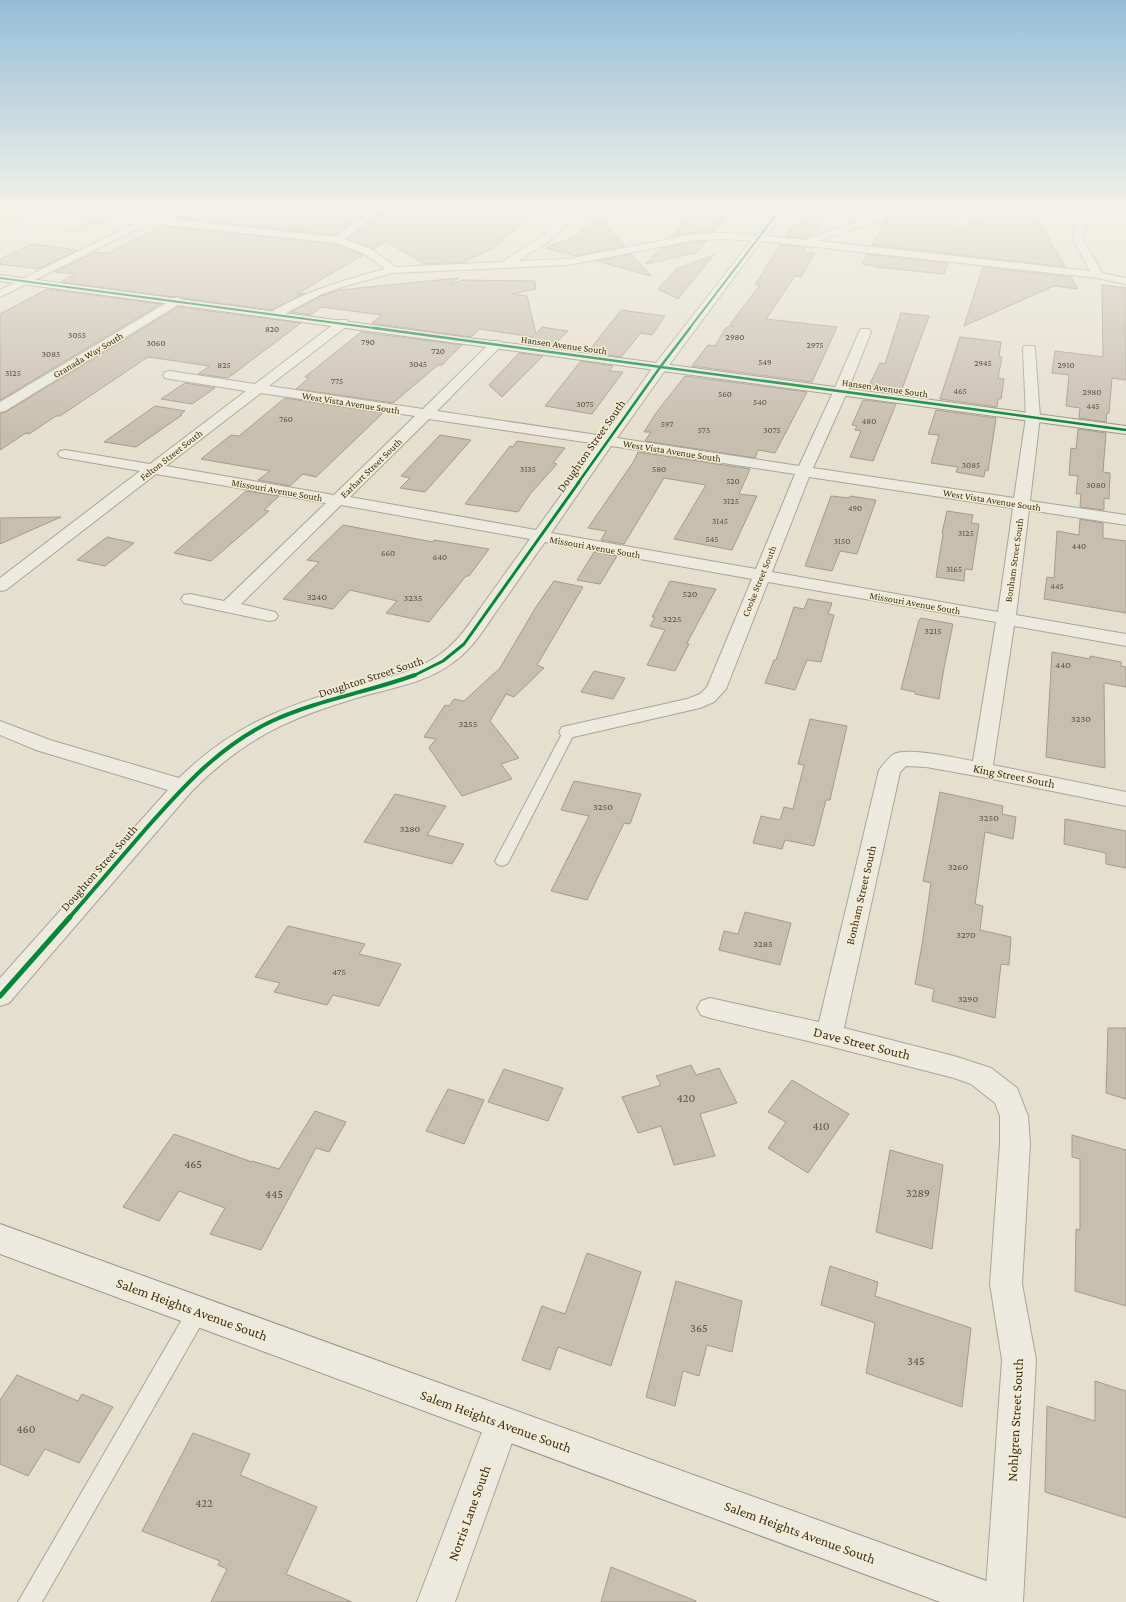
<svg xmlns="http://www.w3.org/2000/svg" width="1126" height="1602" font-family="'Crimson Pro',serif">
  <rect width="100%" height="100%" fill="#e4dfce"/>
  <path fill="#d1d5b0" d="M0 213 25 215 28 217C22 226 9 226 0 226Z
    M88 219 112 222 97 230 66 231Z"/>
  <path fill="#c8beaf" stroke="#a59b8d" d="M199 207H374L334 235 177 218Z
    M388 207H543L493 248 463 262 424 264 386 241 373 249 347 239 386 210Z
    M906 207H959L958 209 962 210 954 230 1008 207H1031L1065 267 872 245 885 220 904 210Z
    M827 212 813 235 804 238 786 237 794 225Z
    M692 215 725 219 714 232H695L671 237Z
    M593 220 602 221 625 246 576 256 546 248 576 236Z
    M162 226 336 244 363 255 297 294 305 293 272 310 182 298 178 296 174 297 61 282 75 274 55 272 95 252 108 253Z
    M706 241 696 253 646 264 661 248 695 242Z
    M32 244 78 250 38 269 0 264V259Z
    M780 245 806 247 803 252 815 253 801 277 795 276 766 319 837 327 812 382 692 366 708 345 715 346 725 329 729 326H734L730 324 760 285H755Z
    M631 254 651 276 596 261Z
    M867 254 948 263 944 274 875 267V266L862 264Z
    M714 255 678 299 658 289 676 269Z
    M983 267 1071 277 1078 289 1054 286 964 326Z
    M458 278 449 285 462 280 535 281 536 289 512 294 527 296 536 334 542 327 568 331 552 347 527 344 533 337 479 329 471 337 372 323 382 315 321 307 311 315 291 312 321 296 339 290Z
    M1102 285 1126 288V380L1112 378 1109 413H1107L1106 422 1079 418 1080 408 1066 406 1069 375 1052 373 1055 351 1103 357Z
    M47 289 161 304 0 400V314Z
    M178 307 301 323 228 378 198 374 210 366 148 357 60 416H56L29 434 26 433 0 450V413L6 412Z
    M621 310 665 316 652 335 641 333 621 357 588 352Z
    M901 313 929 316 900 394 867 390 880 363 885 364Z
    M361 332 462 345 442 365H438L393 403 296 389 309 378 305 377Z
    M960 337 1001 342 999 357H1002L998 378 1004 379 1001 399H998L997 407 940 399Z
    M519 353 543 356 502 397 489 385Z
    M581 361 613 366 609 371 623 372 592 414 545 406Z
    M685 376 807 392 775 453 758 450 755 458 645 441 651 432H644L656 413Z
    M185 383 215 388 192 404 161 399Z
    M285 398 383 413 316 477 303 474 290 486 258 480 270 471 201 459 231 435 239 436Z
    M863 400 896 404 873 461 850 457 861 431 855 430 857 426 852 425Z
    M155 406 185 411 180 415H182L136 447 104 442Z
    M936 410 996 418 988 471 985 470 984 477 956 472 958 467 931 463 939 435 928 434Z
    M1078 429 1106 433 1103 472 1110 473 1109 499 1104 498V510L1080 507 1081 494H1076L1078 476 1069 475 1071 448 1076 449Z
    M440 435 471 440 425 492 400 488 410 478 401 476Z
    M517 441 565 448 553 463 557 464 531 493 518 512 465 504 510 446 513 447Z
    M638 452 750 469 739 494 757 496 732 550 674 539 706 485 664 478 624 544 601 540 606 531 588 528 634 461Z
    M246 491 279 496 264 510 269 511 211 561 174 553Z
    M831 496 849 498 850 496 876 500 857 554 840 551 832 571 805 566Z
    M947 511 973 515 971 523 979 524 972 570 965 569 964 581 936 577 943 534 942 533Z
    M61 517 0 544V518Z
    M1080 519 1103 523V538L1126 541V613L1044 599 1047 577 1054 578 1057 531 1079 535Z
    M343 525 433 542 434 540 489 549 469 576H466L429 622 386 613 397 601 350 590 333 609 283 599 319 562 307 560Z
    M107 537 134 543 105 566 77 560Z
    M594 552 617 556 600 584 577 580Z
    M554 581 583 587 537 665 544 668 514 697 506 694 490 721 519 758 501 764 512 779 462 796 429 748 436 739 424 737 445 705 449 706 454 699 464 701 500 668 536 607Z
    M670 581 716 589 687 643 689 644 675 671 647 665 665 630 650 626 655 617H652Z
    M808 599 832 603 828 614 834 615 821 662 807 660 795 690 765 683 774 660H776L794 607 804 609Z
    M921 618 953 624 944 668 939 699 915 694V692L901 689 919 620Z
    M1052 652 1090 659V656L1121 662V666L1126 667V687L1104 683 1105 768 1046 757Z
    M594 671 625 678 613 699 581 692Z
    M810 719 847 726 830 800H826L814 846 785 840 782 849 753 843 761 816 780 820 784 807 793 809 804 765 798 764Z
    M574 781 641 794 630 824 624 823 587 900 551 891 589 816 561 810Z
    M940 792 1003 806 1002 814 1016 817 1013 839 985 832 975 904 983 906 980 930 1011 937 1009 965 1001 964 995 1018 932 1001 934 989 915 984 922 945 931 883 923 881Z
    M395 794 446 806 427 835 464 844 452 864 364 842Z
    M1065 819 1126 831V868L1106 864V853L1064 844Z
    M745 912 791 923 780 965 719 950 724 931 738 934Z
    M288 926 365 944 359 954 401 964 379 1006 333 995 327 1005 274 992 280 983 255 977Z
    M1108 1028H1126V1099L1106 1093Z
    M691 1065 696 1075 719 1068 737 1103 700 1114 715 1156 674 1165 661 1126 638 1133 622 1097 661 1085 656 1076Z
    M504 1069 563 1088 548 1121 488 1102Z
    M792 1080 849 1114 808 1173 768 1148 786 1122 768 1112Z
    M448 1089 484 1100 464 1144 426 1131Z
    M315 1111 346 1122 329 1152 316 1148 261 1250 210 1234 225 1208 179 1191 159 1221 123 1207 174 1134 252 1162V1161L279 1169Z
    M1072 1135 1126 1150V1306L1075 1291 1076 1229 1080 1230V1159L1072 1157Z
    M890 1150 943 1165 932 1249 876 1232Z
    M587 1253 641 1272 611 1366 558 1347 550 1370 522 1360 542 1306 565 1314Z
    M830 1266 878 1282 875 1296 971 1328 962 1407 866 1373 875 1323 821 1305Z
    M676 1281 742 1301 732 1352 707 1345 699 1376 683 1371 675 1406 646 1397Z
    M17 1375 78 1401 82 1394 113 1407 79 1463 45 1449 28 1476 0 1464V1400Z
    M1095 1381 1126 1391V1518L1045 1492 1047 1406 1095 1421Z
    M193 1433 250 1454 240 1475 317 1507 286 1574 352 1602H211L227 1569 218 1565 220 1561 142 1531Z
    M611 1567 696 1601V1602H601Z"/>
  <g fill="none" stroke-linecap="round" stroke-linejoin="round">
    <g stroke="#aaa496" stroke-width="2">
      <path id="lane" d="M569 728 573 729 575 732 509 861 507 864 502 866 497 864 495 861 563 732 565 729Z
        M198 1302 205 1304 208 1311 205 1318 42 1602H18L191 1304Z"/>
    </g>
    <g stroke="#aaa496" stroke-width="2">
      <path id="street" d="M167 207H179L160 218 334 237 376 207H387L385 209 344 239 371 249 396 267 502 262 538 239 577 207H588L546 243 518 261 568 259 695 234 725 233 756 235 777 207H787L766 236 804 240 873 216 893 207H905L903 209 881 220 818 241 1090 271 1072 237 1077 225 1088 214 1063 210 1058 207H1080L1126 214V220L1098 216 1086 228 1082 237 1102 273 1126 278V284L1097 278 761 241 666 369 617 438 799 466 834 390 859 332 861 329H869L871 332 848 390 813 468 1014 498 1026 417 1023 349 1024 346H1034L1035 349 1040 417 1030 501 1126 515V525L1029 510 1016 615 1126 634V646L1014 626 993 765 1126 792V806L982 777 926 767 906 766 900 772 844 1028 954 1056 991 1068 1017 1088 1028 1116 1030 1144 1022 1284 1036 1360 1023 1602H985L1002 1360 990 1284 1000 1144V1116L995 1103 971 1084 954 1078 829 1046 710 1018 701 1015 697 1008 701 1001 710 998 819 1022 879 770C883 765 889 757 894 754 909 747 956 758 973 761L996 622 768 582 726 689 714 702 700 708 569 738 562 737 559 732 562 727 687 699 700 694 707 687 752 579 545 542C529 564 514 587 498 609 484 629 472 650 451 664 425 683 391 688 360 697 289 718 244 738 191 792L9 1003 0 1006V978L168 790 36 750 0 735V721L50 740 179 778C229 729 278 708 345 689 375 680 409 675 436 657 457 644 470 623 484 603 499 582 515 560 530 539L341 505 241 604 275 612 278 616 275 620 269 621 184 603 181 599 184 595 190 594 224 601 326 503 156 474 6 590 0 591V578L140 471 60 457 58 454 60 451 65 450 150 464 246 391 170 379 165 378 163 375 165 372 170 371 255 384 339 320H347L349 323 347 326 269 386 423 409 492 341H500L502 344 500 347 437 411 604 436 656 363 751 241 725 239 695 240 568 265 393 273 342 287 320 295 277 318 273 317 271 314 273 311C308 290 345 280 385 269L363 253 336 243 150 223 0 297V290ZM261 393 415 416 334 495 166 466ZM429 419 598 444 536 530 350 497ZM611 446 795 474 756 569 551 533ZM809 477 1013 508 998 612 772 572Z
        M177 297 181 299 183 301 181 303 5 411 0 412V402L173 299Z
        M502 1406 514 1411 519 1423 455 1602H417L490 1411Z"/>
    </g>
    <g stroke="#999386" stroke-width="2">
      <path id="secondary" d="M0 275 1126 426V434L0 281Z
        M0 1224 992 1583 1006 1588 1011 1602H940L0 1254Z"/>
    </g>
    <path stroke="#c5c0b6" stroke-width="1.5" stroke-dasharray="1.5 1" stroke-linecap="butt" d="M0 211 107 220
      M0 226 83 232
      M14 226 31 219 33 216 29 214
      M10 238 26 229"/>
    <use href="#lane" fill="#ece9df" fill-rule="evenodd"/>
    <use href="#street" fill="#ece9df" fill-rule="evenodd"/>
    <use href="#secondary" fill="#ece9df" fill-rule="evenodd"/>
    <g stroke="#f5eed3" stroke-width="3.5">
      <path id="cycleway-far4" d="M0 278 381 329
        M689 329 782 207"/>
    </g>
    <g stroke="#f5eed3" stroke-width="4">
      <path id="cycleway-far3" d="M374 328 1126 430
        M578 483 661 366 690 328"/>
    </g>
    <g stroke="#f5eed3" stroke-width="5">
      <path id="cycleway-far2" d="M413 676 443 661 464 644 579 482"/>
    </g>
    <g stroke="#f5eed3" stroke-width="6">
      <path id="cycleway-far1" d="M69 918C94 889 119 860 144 831 182 788 219 746 272 721 318 700 368 692 415 675"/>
    </g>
    <g stroke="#f5eed3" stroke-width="8">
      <path id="cycleway" d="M0 996 70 917"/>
    </g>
    <use href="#cycleway-far4" stroke="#00873e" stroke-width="2"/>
    <use href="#cycleway-far3" stroke="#00873e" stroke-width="2.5"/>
    <use href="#cycleway-far2" stroke="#00873e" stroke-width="3"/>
    <use href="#cycleway-far1" stroke="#00873e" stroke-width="4"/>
    <use href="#cycleway" stroke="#00873e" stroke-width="5"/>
  </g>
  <linearGradient id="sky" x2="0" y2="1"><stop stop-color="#95bdd8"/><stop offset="0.48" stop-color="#f3f1e9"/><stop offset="1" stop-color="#f3f1e9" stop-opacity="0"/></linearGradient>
  <rect width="1126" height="431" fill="url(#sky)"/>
  <g text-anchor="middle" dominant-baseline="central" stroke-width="3" stroke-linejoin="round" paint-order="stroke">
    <g font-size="9" fill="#5d5142">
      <text x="272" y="329">820</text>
      <text x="77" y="335">3055</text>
      <text x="735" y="337">2980</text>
      <text x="368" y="342">790</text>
      <text x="156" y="343">3060</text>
      <text x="815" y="345">2975</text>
      <text x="438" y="351">720</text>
      <text x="51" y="354">3085</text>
      <text x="765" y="362">549</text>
      <text x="983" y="363">2945</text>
      <text x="418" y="364">3045</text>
      <text x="224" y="365">825</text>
      <text x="1066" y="365">2910</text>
      <text x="13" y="373">3125</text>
      <text x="337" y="381">775</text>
      <text x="960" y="391">465</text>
      <text x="1092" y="392">2980</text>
      <text x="725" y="394">560</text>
      <text x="760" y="402">540</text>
      <text x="585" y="404">3075</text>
      <text x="1093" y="406">445</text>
      <text x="286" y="419">760</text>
      <text x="869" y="421">480</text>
      <text x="667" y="424">597</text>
      <text x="704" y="430">575</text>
      <text x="772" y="430">3075</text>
      <text x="971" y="465">3085</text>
      <text x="528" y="469">3135</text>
      <text x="659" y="469">580</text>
      <text x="733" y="481">520</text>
      <text x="1096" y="485">3080</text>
      <text x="731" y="501">3125</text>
      <text x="855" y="508">490</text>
      <text x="720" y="521">3145</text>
      <text x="966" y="533">3125</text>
      <text x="712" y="539">545</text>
      <text x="842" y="541">3150</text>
      <text x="1079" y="546">440</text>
      <text x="388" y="553">660</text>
      <text x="440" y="557">640</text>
      <text x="954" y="569">3165</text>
      <text x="1057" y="586">445</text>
    </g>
    <g font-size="10" fill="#392d1e" stroke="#f5eed3">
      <text transform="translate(564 345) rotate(8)">Hansen Avenue South</text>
      <text transform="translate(88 355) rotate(-31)">Granada Way South</text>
      <text transform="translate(885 388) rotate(8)">Hansen Avenue South</text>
      <text transform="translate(351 403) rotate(9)">West Vista Avenue South</text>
      <text transform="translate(672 451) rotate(9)">West Vista Avenue South</text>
      <text transform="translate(171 455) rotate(-38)">Felton Street South</text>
      <text transform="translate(371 468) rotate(-44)">Earhart Street South</text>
      <text transform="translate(277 490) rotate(10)">Missouri Avenue South</text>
      <text transform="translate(992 500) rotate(9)">West Vista Avenue South</text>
      <text transform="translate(595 547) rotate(10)">Missouri Avenue South</text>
      <text transform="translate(1014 560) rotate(-82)">Bonham Street South</text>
      <text transform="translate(759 581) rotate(-68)">Cooke Street South</text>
      <text transform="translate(915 603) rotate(10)">Missouri Avenue South</text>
    </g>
    <g font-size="10" fill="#5d5142">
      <text x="690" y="593">520</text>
      <text x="317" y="596">3240</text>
      <text x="413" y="597">3235</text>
      <text x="672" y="618">3225</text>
      <text x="933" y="630">3215</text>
      <text x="1063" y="664">440</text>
      <text x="1081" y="718">3230</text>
      <text x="468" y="723">3255</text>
      <text x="603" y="806">3250</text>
      <text x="989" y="817">3250</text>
      <text x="410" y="828">3280</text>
      <text x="958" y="866">3260</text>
      <text x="966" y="934">3270</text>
      <text x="763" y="943">3285</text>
      <text x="339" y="971">475</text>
      <text x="968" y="998">3290</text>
    </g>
    <g font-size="12" fill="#392d1e" stroke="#f5eed3">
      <text transform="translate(591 446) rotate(-55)">Doughton Street South</text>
      <text transform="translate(371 677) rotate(-18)">Doughton Street South</text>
      <text transform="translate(1014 776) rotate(11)">King Street South</text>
      <text transform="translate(99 868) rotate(-49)">Doughton Street South</text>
      <text transform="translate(861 895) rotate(-77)">Bonham Street South</text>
    </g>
    <g font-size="12" fill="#5d5142">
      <text x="686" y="1098">420</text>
      <text x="821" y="1126">410</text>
      <text x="193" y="1164">465</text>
      <text x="918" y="1193">3289</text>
      <text x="274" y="1194">445</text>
      <text x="699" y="1328">365</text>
      <text x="916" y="1361">345</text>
      <text x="26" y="1429">460</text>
      <text x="204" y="1503">422</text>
    </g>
    <g font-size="14" fill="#392d1e" stroke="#f5eed3">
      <text transform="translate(862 1043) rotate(14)">Dave Street South</text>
      <text transform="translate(192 1309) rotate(20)">Salem Heights Avenue South</text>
      <text transform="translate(1015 1420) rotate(-87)">Nohlgren Street South</text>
      <text transform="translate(496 1421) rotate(20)">Salem Heights Avenue South</text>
      <text transform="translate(469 1513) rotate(-70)">Norris Lane South</text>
      <text transform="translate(800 1532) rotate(20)">Salem Heights Avenue South</text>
    </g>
  </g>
</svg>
